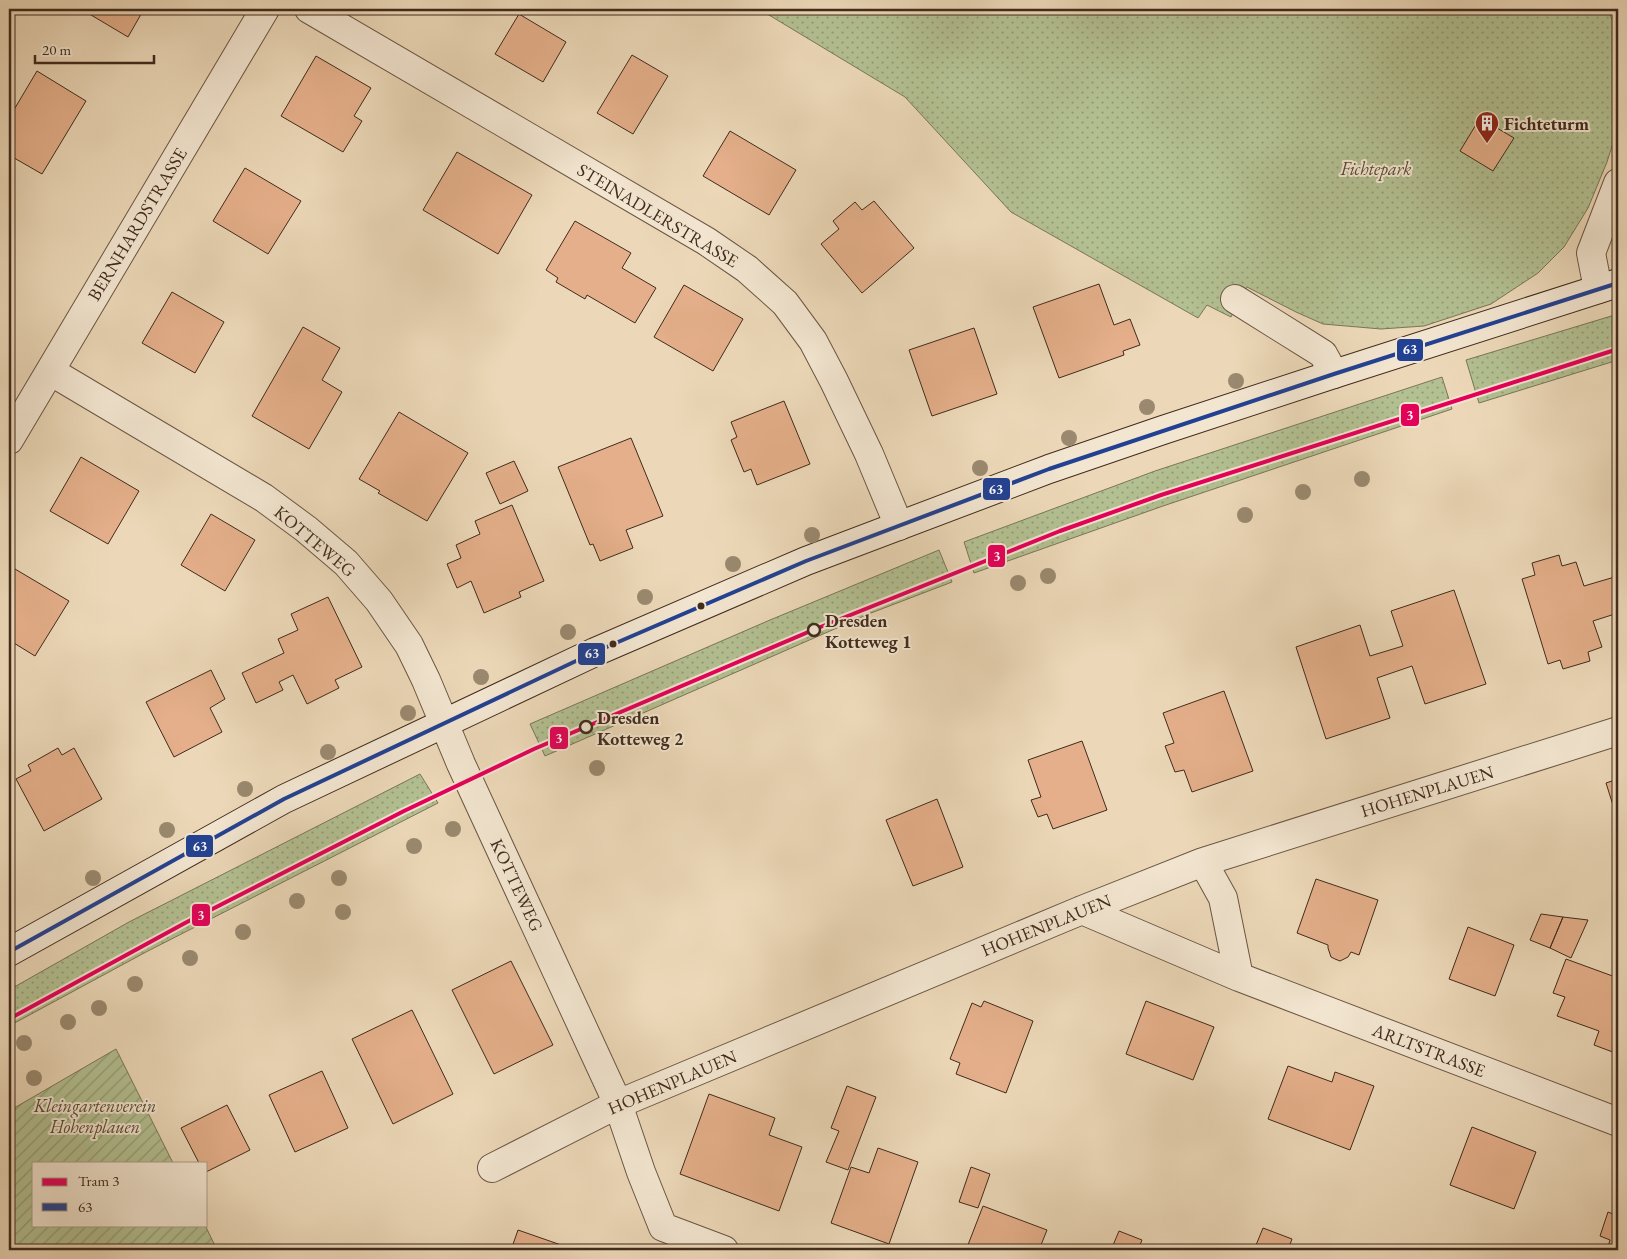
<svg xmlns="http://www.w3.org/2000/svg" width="1627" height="1259" font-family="'EB Garamond',serif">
  <defs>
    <pattern id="grass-dots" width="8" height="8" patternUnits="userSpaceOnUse" patternTransform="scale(1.25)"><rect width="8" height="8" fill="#b3c092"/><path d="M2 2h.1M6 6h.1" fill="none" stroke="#939c76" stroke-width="1.8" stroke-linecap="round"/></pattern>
    <pattern id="garden-furrows" width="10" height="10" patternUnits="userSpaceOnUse" patternTransform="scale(1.25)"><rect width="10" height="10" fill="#b3c092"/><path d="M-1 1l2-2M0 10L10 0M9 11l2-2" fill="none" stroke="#939c76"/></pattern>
  </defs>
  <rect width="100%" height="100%" fill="#ecd8b8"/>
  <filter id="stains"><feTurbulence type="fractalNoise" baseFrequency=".004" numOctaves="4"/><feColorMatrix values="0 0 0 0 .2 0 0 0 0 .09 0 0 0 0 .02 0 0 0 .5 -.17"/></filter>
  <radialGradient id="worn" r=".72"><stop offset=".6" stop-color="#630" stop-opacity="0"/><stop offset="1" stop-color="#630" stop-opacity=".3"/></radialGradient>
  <path fill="url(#grass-dots)" stroke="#7a7657" d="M759 9H1607L1614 23 1618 37V127L1607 162 1588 208 1564 247 1538 273 1491 304 1424 326 1381 329 1323 324 1296 312 1247 287 1231 317 1207 305 1198 318 1011 212 905 97Z
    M1618 314V360L1479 403 1466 360Z
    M1442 377 1452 409 1163 506 974 573 964 542 1155 471Z
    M939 550 952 582 871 613 545 756 530 724 770 620Z
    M420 774 438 803 146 952 9 1026V990L129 922Z"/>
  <path fill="url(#garden-furrows)" stroke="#7a7657" d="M116 1049 173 1163H34V1225H205L217 1250H9V1111Z"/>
  <path fill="#e4af8a" stroke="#402b1c" d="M81 9H144L128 37Z
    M519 14 566 42 543 82 495 54Z
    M632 55 668 76 633 134 597 113Z
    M316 56 371 88 354 116 362 121 343 152 281 116Z
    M37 71 86 101 42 174 9 155V118Z
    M1480 118 1514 138 1493 171 1460 151Z
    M730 131 796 170 769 215 703 176Z
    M457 152 532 195 498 254 423 210Z
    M245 168 301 201 268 254 213 221Z
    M874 201 914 248 862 293 821 244 839 229 833 221 855 202 862 210Z
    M575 221 631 253 622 268 656 288 635 323 587 295 585 299 556 282 558 278 546 270Z
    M1099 284 1114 325 1130 319 1140 345 1123 351 1124 355 1059 378 1033 307Z
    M684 285 743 319 713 371 654 337Z
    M172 292 224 322 195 373 142 343Z
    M303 327 340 348 322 380 342 392 309 449 252 416Z
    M974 328 997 394 932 416 909 350Z
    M784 401 810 464 757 485 751 469 744 472 731 440 737 437 731 422Z
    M399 412 468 453 427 521 378 493 380 491 359 479Z
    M631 438 663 516 626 530 633 548 600 561 593 544 590 545 558 467Z
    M81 457 139 491 108 544 50 511Z
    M514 461 528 491 500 504 486 473Z
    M512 505 544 581 519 592 521 597 484 613 471 581 457 588 447 564 461 558 456 545 480 534 475 521Z
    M211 514 255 540 225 591 181 565Z
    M1559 555 1562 566 1576 562 1584 586 1618 576V613L1593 621 1602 647 1588 652 1590 661 1563 669 1560 660 1548 664 1522 579 1535 575 1532 563Z
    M15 569 69 601 35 656 9 640V579Z
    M1454 590 1486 684 1425 704 1412 666 1377 678 1390 718 1326 739 1296 647 1360 625 1370 656 1403 646 1391 611Z
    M328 597 362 667 335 680 339 688 307 704 293 675 279 682 283 690 256 703 242 673 284 653 278 639 298 630 291 614Z
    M211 670 225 699 210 708 222 732 174 757 146 702Z
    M1224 691 1253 771 1192 792 1184 770 1175 772 1165 746 1174 743 1163 713Z
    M1082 741 1107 810 1053 829 1047 814 1038 817 1031 800 1041 797 1028 760Z
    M58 748 62 755 74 748 102 799 44 831 16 779 31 771 28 765Z
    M1618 779V821L1606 783Z
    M937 799 963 867 913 886 886 820Z
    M1316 879 1378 900 1359 955 1351 952 1348 957 1340 961 1335 959 1331 957 1328 948V945L1297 933Z
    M1541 914 1563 917 1550 948 1530 940Z
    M1563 917 1588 920 1571 958 1550 948Z
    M1468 927 1514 945 1495 996 1449 979Z
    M1566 959 1618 978V1054L1594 1045 1599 1031 1557 1016 1565 997 1553 993Z
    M511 961 553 1045 494 1074 452 990Z
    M984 1001 1033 1021 1006 1093 956 1074 960 1063 950 1059 972 1003 981 1007Z
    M1146 1001 1214 1027 1193 1080 1126 1054Z
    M412 1010 453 1094 393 1124 352 1039Z
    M1288 1066 1332 1082 1335 1072 1374 1086 1350 1150 1268 1119Z
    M322 1071 348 1128 295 1152 269 1095Z
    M847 1086 876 1097 848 1170 826 1162 839 1131 831 1128Z
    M709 1094 775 1118 769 1135 802 1147 779 1211 680 1174Z
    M227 1105 250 1150 206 1172V1163H199L181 1128Z
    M1472 1127 1536 1152 1514 1209 1450 1185Z
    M878 1148 918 1162 889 1244 831 1223 851 1167 869 1173Z
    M971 1167 990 1174 978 1208 959 1202Z
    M983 1206 1047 1230 1039 1250H966Z
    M1608 1212 1618 1216V1250H1607L1610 1240 1600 1236Z
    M1263 1228 1292 1239 1288 1250H1254Z
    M518 1230 564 1246 562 1250H511Z
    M1119 1231 1142 1240 1138 1250H1111Z"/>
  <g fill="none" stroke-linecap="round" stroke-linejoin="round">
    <g stroke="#6b5643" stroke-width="30">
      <path id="street" d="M309 9 706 241 747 269 785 303 813 341 834 381 869 454 899 526
        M1598 289 1591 253 1618 183
        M1235 299 1323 354 1334 374
        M50 371 264 498 306 529 346 563 379 601 409 645 426 680 461 764 618 1104 641 1172 663 1227 724 1250
        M9 440 265 9
        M1203 862 1223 898 1239 977
        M1082 910 1239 977 1618 1122
        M492 1168 618 1104 1082 910 1203 862 1618 731"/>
    </g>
    <g stroke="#402b1c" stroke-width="30">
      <path id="secondary" d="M9 952 284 799 595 652 806 561 1049 469 1163 430 1334 374 1618 283"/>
    </g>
    <use href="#street" stroke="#f3e6d1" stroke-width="28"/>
    <use href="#secondary" stroke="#f3e6d1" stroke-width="28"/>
    <g stroke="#f3e6d1" stroke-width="8">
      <path id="bus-1" d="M9 952 284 799 595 652 806 561 1049 469 1334 374 1618 283"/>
    </g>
    <use href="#bus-1" stroke="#224193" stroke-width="4"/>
    <g stroke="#f3e6d1" stroke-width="8">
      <path id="tram-1" d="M9 1019 185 923 404 811 534 749 813 630 1060 531 1161 495 1618 349"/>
    </g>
    <use href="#tram-1" stroke="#e5005a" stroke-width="4"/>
  </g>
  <g fill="#9a896f">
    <circle cx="1236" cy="381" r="8"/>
    <circle cx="1147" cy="407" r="8"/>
    <circle cx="1069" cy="438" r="8"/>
    <circle cx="980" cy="468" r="8"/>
    <circle cx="1362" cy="479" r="8"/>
    <circle cx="1303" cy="492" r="8"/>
    <circle cx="1245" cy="515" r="8"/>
    <circle cx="812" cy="535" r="8"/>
    <circle cx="733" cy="564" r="8"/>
    <circle cx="1048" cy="576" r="8"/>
    <circle cx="1018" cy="583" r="8"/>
    <circle cx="645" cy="597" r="8"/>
    <circle cx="568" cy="632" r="8"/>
    <circle cx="481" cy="677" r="8"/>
    <circle cx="408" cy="713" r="8"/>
    <circle cx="328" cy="752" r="8"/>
    <circle cx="597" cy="768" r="8"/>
    <circle cx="245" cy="789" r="8"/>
    <circle cx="453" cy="829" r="8"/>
    <circle cx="167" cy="830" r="8"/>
    <circle cx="414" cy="846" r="8"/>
    <circle cx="93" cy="878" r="8"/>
    <circle cx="339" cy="878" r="8"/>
    <circle cx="297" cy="901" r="8"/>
    <circle cx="343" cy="912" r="8"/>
    <circle cx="243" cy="932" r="8"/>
    <circle cx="190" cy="958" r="8"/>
    <circle cx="135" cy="984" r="8"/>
    <circle cx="99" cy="1008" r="8"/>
    <circle cx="68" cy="1022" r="8"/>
    <circle cx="24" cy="1043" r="8"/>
    <circle cx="34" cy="1078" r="8"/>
  </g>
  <defs>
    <g id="building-pin" transform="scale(1.25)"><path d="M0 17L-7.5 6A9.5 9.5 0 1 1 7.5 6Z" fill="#8f2418" stroke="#f3e6d1"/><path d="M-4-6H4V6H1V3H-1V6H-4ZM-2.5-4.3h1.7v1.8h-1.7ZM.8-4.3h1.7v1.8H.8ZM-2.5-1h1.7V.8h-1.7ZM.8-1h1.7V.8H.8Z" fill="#fff"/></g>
  </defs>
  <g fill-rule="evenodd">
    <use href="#building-pin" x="1487" y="123"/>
  </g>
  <g fill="#402b1c" stroke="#f3e6d1" stroke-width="2">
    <circle cx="701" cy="606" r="4.5"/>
    <circle cx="613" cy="644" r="4.5"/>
  </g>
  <g fill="#f3e6d1" stroke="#402b1c" stroke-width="2.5">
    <circle cx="814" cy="630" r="6"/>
    <circle cx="586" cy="727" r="6"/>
  </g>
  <g text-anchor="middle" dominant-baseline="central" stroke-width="4" stroke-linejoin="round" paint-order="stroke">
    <g font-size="18" font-weight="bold" fill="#402b1c" stroke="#f3e6d1" text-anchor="start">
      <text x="1504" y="123">Fichteturm</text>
    </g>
    <g font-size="18" font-style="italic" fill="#574934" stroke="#f3e6d1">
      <text x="1376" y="168">Fichtepark</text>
      <text x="95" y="1105">Kleingartenverein<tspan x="95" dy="21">Hohenplauen</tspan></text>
    </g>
    <g font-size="18" fill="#402b1c" stroke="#f3e6d1">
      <text transform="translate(658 215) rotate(31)">STEINADLERSTRASSE</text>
      <text transform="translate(137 224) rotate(-59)">BERNHARDSTRASSE</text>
      <text transform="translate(315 541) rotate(40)">KOTTEWEG</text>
      <text transform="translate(1427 791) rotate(-17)">HOHENPLAUEN</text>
      <text transform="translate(517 885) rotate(65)">KOTTEWEG</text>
      <text transform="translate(1046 925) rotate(-22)">HOHENPLAUEN</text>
      <text transform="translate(1429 1050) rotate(21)">ARLTSTRASSE</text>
      <text transform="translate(672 1082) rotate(-23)">HOHENPLAUEN</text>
    </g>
    <g font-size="18" font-weight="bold" fill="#402b1c" stroke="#f3e6d1" text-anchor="start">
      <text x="825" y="620">Dresden<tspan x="825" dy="21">Kotteweg 1</tspan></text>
      <text x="597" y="717">Dresden<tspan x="597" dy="21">Kotteweg 2</tspan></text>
    </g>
  </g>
  <g stroke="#f3e6d1" stroke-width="2">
    <rect x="1396" y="338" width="28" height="24" rx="5" fill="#224193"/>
    <rect x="1400" y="403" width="20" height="24" rx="5" fill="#e5005a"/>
    <rect x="982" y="477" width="29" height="24" rx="5" fill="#224193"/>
    <rect x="987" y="544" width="19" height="24" rx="5" fill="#e5005a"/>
    <rect x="577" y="642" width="29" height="24" rx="5" fill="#224193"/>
    <rect x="549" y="726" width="20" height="24" rx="5" fill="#e5005a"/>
    <rect x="185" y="834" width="29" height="24" rx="5" fill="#224193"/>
    <rect x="191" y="903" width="20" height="24" rx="5" fill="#e5005a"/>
  </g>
  <g font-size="14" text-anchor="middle" font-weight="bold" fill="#fff">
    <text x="1410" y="354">63</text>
    <text x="1410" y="420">3</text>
    <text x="996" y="494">63</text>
    <text x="997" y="561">3</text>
    <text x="592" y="658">63</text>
    <text x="559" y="743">3</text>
    <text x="200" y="851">63</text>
    <text x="201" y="920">3</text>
  </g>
  <rect width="1627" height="1259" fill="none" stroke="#ecd8b8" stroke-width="30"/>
  <rect x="10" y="10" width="1607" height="1239" fill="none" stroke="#402b1c" stroke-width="2.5"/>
  <rect x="15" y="15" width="1597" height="1229" fill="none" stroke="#402b1c"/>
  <rect x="32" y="1162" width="175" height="65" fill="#f3e6d1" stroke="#ab9b89"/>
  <rect x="42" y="1178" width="25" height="8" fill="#e5005a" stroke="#ab9b89"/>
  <text x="78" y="1186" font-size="15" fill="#402b1c">Tram 3</text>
  <rect x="42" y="1203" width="25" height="8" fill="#224193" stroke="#ab9b89"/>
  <text x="78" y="1212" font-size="15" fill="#402b1c">63</text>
  <path d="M35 55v8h119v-8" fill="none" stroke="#402b1c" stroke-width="2.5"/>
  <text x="42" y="55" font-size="15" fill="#402b1c" stroke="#f3e6d1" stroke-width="4" paint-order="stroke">20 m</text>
  <rect width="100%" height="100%" filter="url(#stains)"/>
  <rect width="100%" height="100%" fill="url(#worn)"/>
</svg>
